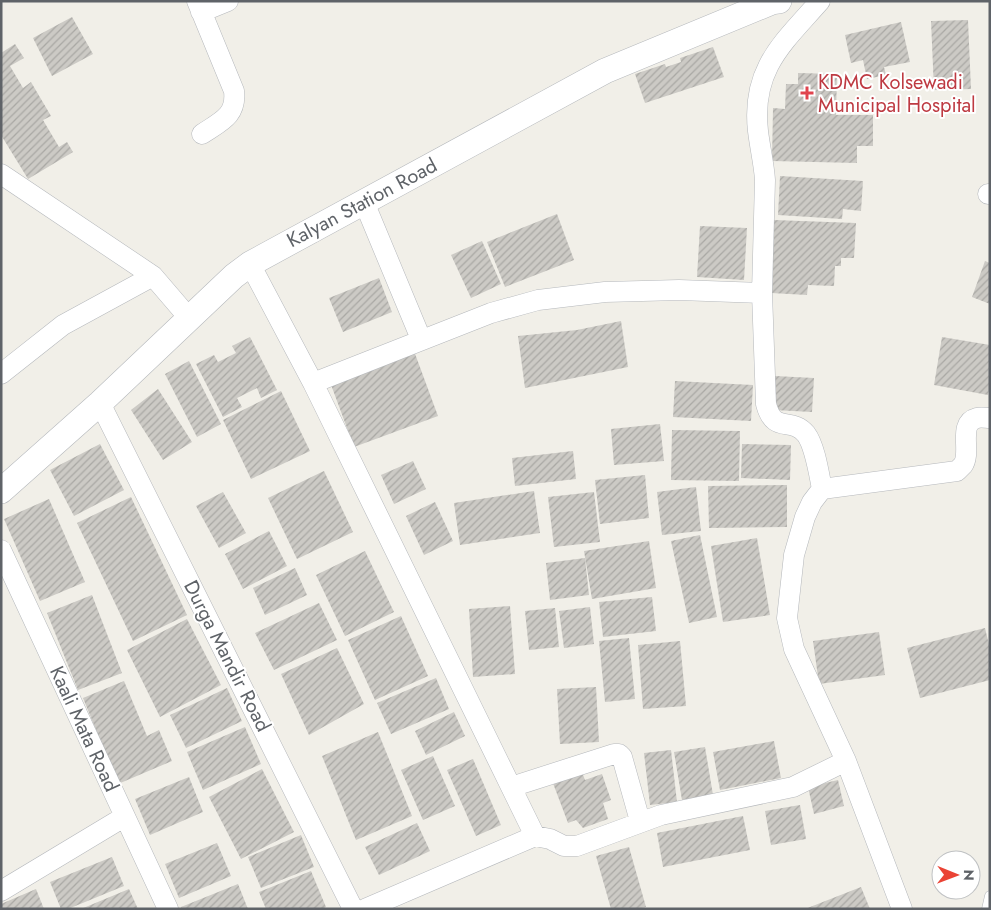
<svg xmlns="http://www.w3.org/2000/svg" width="991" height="910" font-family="Jost,sans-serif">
  <defs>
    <pattern id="building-hatch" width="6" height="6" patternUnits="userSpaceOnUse" patternTransform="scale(1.25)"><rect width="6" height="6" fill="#cccac5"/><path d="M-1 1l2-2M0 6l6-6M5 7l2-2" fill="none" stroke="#a9a8a4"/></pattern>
  </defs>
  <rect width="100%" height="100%" fill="#f1efe8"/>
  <path fill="url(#building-hatch)" d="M72 17 93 54 52 76 33 38Z
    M968 20 971 89 934 90 931 21Z
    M901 22 910 62 884 67 886 75 867 79 863 60 851 63 845 35Z
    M15 44 24 58 10 66 23 88 31 82 51 116 43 120 59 147 67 142 73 152 28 179 1 135V53Z
    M713 47 724 77 645 103 635 74 665 64 666 67 681 62 680 58Z
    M798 73 837 74 836 115H873V146H857V163L772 161 773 108 785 109 786 84H798Z
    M780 176 863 181 861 211 843 209 842 219 778 215Z
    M557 214 574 260 505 287 487 242Z
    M774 220 856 223 854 258H841V266H835L834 286 808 285 807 295 771 293Z
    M700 226 747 228 744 280 697 277Z
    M482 241 501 284 471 298 451 255Z
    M985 261 990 263V304L972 297Z
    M379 278 392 312 343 332 329 298Z
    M621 321 628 367 525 388 518 336 577 330Z
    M250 337 277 390 261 398 257 388 237 398 242 407 223 417 196 364 214 355 218 362 236 353 232 346Z
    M942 337 990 345V384L988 395 934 385Z
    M414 351 438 416 354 447 330 382Z
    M189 361 221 424 197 437 165 374Z
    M775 376 814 378 812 412 774 410Z
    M675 381 753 385 751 421 673 417Z
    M158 389 192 442 163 460 131 410Z
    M281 391 310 451 251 479 223 420Z
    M660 424 664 461 614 465 611 429Z
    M672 430 740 431 739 481 671 480Z
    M100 444 124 490 74 516 50 470Z
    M742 444 791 445 790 480 741 478Z
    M573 451 576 479 515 486 512 458Z
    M413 461 426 489 394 504 381 475Z
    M324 471 353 532 297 559 268 498Z
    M645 475 649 518 600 524 595 480Z
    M787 485V527L709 528 708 486Z
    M696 487 701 531 662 535 657 492Z
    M534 491 540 533 460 545 454 503Z
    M223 492 246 533 219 548 196 506Z
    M594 492 600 542 554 547 548 497Z
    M131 497 187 615 133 641 77 523Z
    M49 499 85 582 40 601 4 519Z
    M435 502 453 541 424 555 406 516Z
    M269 531 287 566 243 589 225 554Z
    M700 535 717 617 689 623 671 541Z
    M757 538 770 615 723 622 711 546Z
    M649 541 656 588 592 599 584 551Z
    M365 551 394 612 345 636 316 575Z
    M585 558 589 595 550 600 546 563Z
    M295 568 307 595 265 615 253 588Z
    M92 595 122 673 78 690 47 613Z
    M652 597 656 631 603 637 599 602Z
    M319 603 337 640 274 670 255 633Z
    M510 606 515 674 473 677 469 609Z
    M590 607 594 644 564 648 559 611Z
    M555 608 559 647 529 650 525 611Z
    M401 616 428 676 375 700 348 640Z
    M187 619 221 685 160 717 127 650Z
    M985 628 990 649V680L920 698 907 648Z
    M879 632 885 675 819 684 813 641Z
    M629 638 635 699 605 702 599 641Z
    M680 641 686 706 643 709 638 645Z
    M337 648 364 704 309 735 281 674Z
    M436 678 449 709 391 734 377 703Z
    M124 681 147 736 159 730 172 761 118 784 83 698Z
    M596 687 599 742 560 744 557 689Z
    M227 688 242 721 186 748 170 715Z
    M454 712 465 736 426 755 415 731Z
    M245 727 261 764 203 790 187 752Z
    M378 732 412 816 356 840 322 756Z
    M774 741 781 778 720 790 713 752Z
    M705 747 713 795 682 800 674 752Z
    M671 750 677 802 650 805 644 753Z
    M433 756 455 806 423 820 401 770Z
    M473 759 501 825 476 836 447 770Z
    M580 767 585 780 602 774 611 800 603 803 608 819 583 828 576 820 568 823 551 778Z
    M262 769 294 832 241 859 209 797Z
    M189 777 203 812 150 835 135 799Z
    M838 780 844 806 814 814 808 787Z
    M800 805 806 839 771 845 765 811Z
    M743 816 750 850 663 867 657 833Z
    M417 823 430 851 379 875 365 847Z
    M301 835 314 867 261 888 248 857Z
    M217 843 231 876 179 898 165 864Z
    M629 847 646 907 638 909H611L596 856Z
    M112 857 124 886 68 909H61L50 882Z
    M311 871 326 907 323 909H266L259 892Z
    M238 884 248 909H181V907Z
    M861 887 870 909H805Z
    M36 889 44 909H1V904Z
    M129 889 138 909H81Z"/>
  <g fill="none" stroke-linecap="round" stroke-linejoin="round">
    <g stroke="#b5b8bc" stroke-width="11">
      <path id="service" d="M987 909 990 896"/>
    </g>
    <g stroke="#b5b8bc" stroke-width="21">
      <path id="minor" d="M197 1 234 91C237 116 220 122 202 134
        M820 1C783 43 751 69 758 131 760 148 764 164 765 180L762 293 766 404C774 435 791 416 806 434 815 446 819 474 822 489
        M201 12 228 1
        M1 174 153 276 189 318
        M988 194H990
        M364 202 421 339
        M250 264 313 383 535 836
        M1 374 63 325 153 276
        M313 383 491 313 538 300 605 292 679 290 762 293
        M100 403 353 909
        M1 550 168 909
        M511 787 614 754H619L622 757 640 821
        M1 891 124 817
        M365 909 535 836 550 839 564 846H577L661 815 793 787 846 761
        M902 909 846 761 794 649 787 618 794 555 805 517 812 502 822 489 957 471C959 469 961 467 963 465 972 452 957 423 977 418 981 417 986 418 990 418"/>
    </g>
    <g stroke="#b5b8bc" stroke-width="26">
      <path id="tertiary" d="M1 491 100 403 234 276 250 264 605 71 772 2 779 1"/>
    </g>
    <use href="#service" stroke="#fff" stroke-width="10"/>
    <use href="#minor" stroke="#fff" stroke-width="20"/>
    <use href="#tertiary" stroke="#fff" stroke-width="25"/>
  </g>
  <path fill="#e0444e" stroke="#fff" stroke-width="2" d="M804.5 85.5h5v5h5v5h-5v5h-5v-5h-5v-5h5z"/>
  <g text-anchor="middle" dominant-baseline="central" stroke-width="4" stroke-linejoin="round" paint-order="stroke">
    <g font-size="20" fill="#be3a42" stroke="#fff" text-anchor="start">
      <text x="818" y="82">KDMC Kolsewadi<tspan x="818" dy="23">Municipal Hospital</tspan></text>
    </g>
    <g font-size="20" fill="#5f6368" stroke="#fff">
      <text transform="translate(362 203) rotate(-28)">Kalyan Station Road</text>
      <text transform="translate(227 656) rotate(63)">Durga Mandir Road</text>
      <text transform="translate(84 729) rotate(65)">Kaali Mata Road</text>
    </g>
  </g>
  <rect width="991" height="910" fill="none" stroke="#5f6368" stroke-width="5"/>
  <g transform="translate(956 875) rotate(91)"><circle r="24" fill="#ffffff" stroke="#bfc1c3"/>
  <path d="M0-4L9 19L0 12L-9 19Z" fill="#ea4335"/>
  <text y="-8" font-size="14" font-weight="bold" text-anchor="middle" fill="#5f6368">N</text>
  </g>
</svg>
